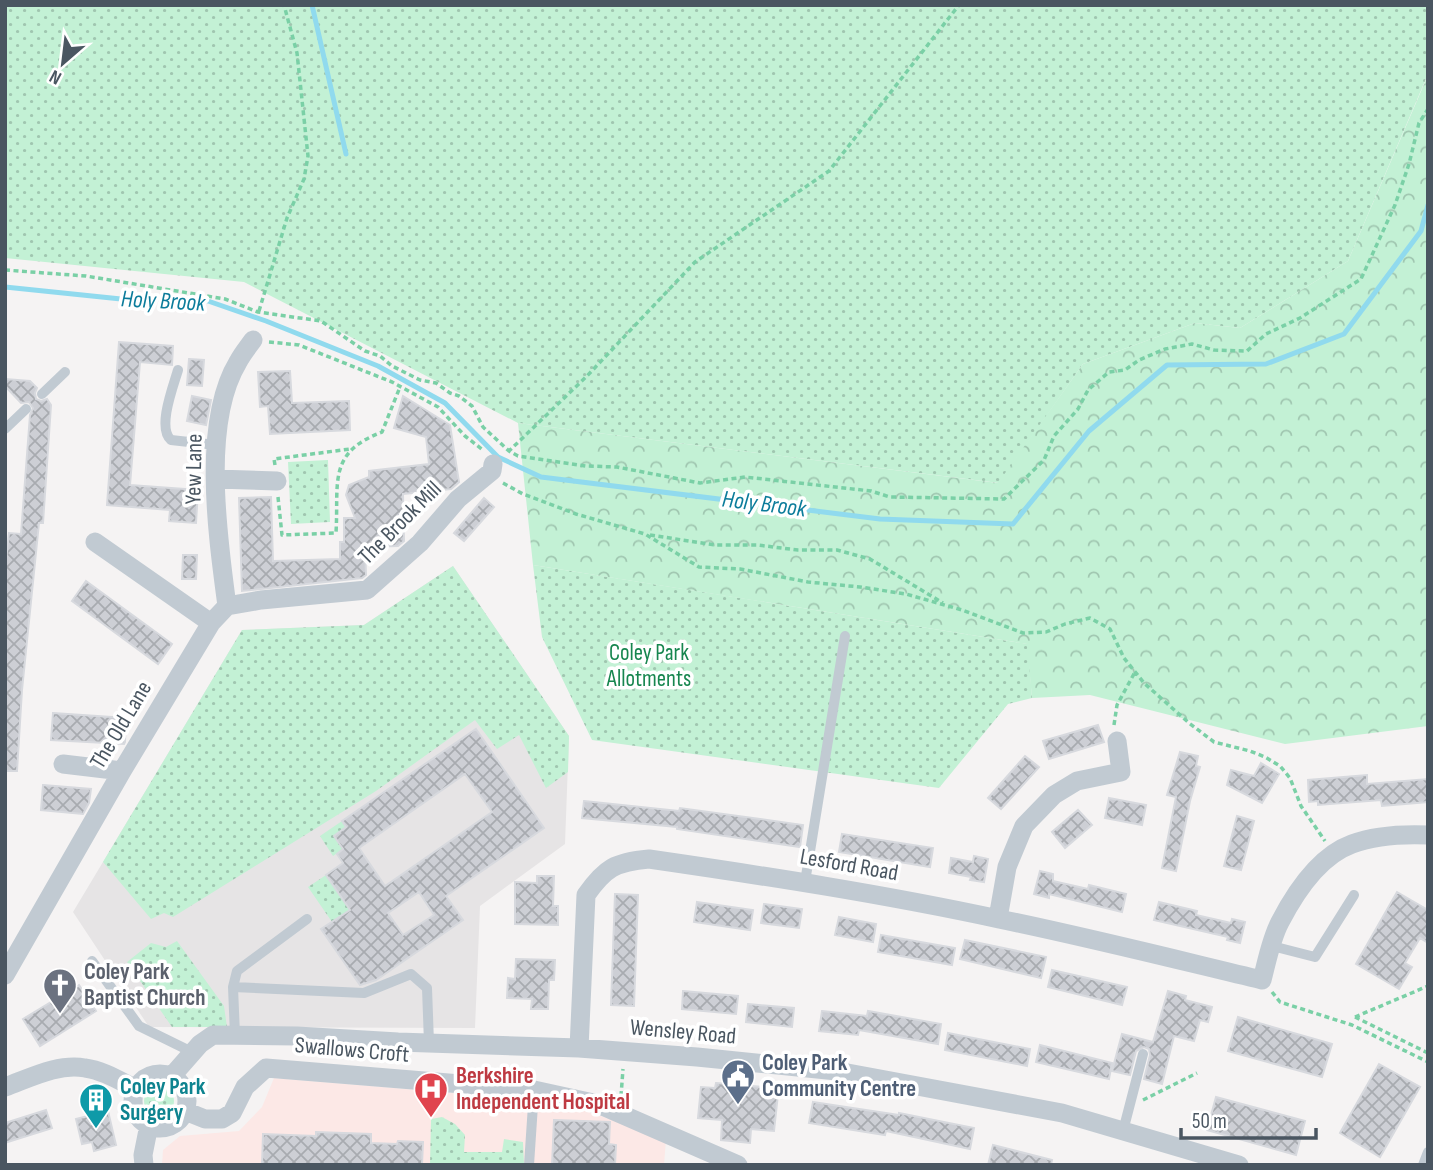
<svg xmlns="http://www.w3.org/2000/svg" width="1433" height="1170" font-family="'Sofia Sans Condensed',sans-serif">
  <defs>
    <pattern id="grass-dots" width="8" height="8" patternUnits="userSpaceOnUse" patternTransform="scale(1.75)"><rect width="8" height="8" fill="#c3f1d5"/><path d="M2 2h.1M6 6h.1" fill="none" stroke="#a0c6b0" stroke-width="1.8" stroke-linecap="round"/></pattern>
    <pattern id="forest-crowns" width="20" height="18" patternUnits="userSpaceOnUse" patternTransform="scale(1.75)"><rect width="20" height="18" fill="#c3f1d5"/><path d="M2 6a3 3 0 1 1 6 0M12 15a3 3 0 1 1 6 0" fill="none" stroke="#a0c6b0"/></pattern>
    <pattern id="building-cross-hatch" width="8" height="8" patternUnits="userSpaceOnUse" patternTransform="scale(1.75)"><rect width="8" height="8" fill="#cdcfd5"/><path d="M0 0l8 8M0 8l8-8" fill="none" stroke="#a8abb0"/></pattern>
  </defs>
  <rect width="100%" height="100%" fill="#f5f3f3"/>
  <path fill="#e6e4e5" d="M453 566 569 736 565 844 480 906 475 1028 149 1027 73 912 242 630 364 625Z"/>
  <path fill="#fce8e6" d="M274 1078 561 1102 666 1139 664 1165H162L163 1150 180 1136 239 1131 262 1107Z"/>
  <path fill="url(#grass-dots)" d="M5 5H1428V74L1348 261 1240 328 1195 323 1083 364 999 483 518 423 244 282 5 258Z
    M328 460 330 522 291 524 288 462Z
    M533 565 1028 644 1032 698 1008 704 939 788 592 740 542 637Z
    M453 566 569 736 568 772 546 788 519 735 497 749 475 720 376 791 173 917 164 913 151 919 103 862 242 630 364 625Z
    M342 821 346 827 334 836 343 849 333 856 320 836Z
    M326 875 350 910 332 922 308 887Z
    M177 941 224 1006 227 1027H172L127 962 151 943 166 947Z
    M144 1101a15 15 0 1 1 30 0a15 15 0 1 1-30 0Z
    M442 1117 455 1124 465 1135 464 1152H502L504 1139 523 1142 524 1163 430 1165 431 1119Z"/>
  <path fill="url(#forest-crowns)" d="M1428 75V726L1285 744 1090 695 1032 698 1027 644 533 565 518 423 998 483 1083 364 1195 323 1240 328 1348 261Z"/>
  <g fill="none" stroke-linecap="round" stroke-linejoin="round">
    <path stroke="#90daee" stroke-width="5" d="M312 5 346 154
      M5 287 121 299 208 301 266 321 378 366 445 403 498 457 541 477 880 519 1013 524 1089 431 1167 365 1266 364 1344 334 1421 231 1428 205"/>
  </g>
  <path fill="url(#building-cross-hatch)" stroke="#d7d9de" stroke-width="2" fill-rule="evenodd" d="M119 342 173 346 172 365 140 362 130 485 198 490 196 523 169 521 170 510 107 505Z
    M189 359 204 360 202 386 187 385Z
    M290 371 292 403 349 401 350 430 270 434 268 406 260 407 258 372Z
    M5 379 30 381 37 388 35 393 36 399 41 401 47 399 51 405 43 523H39L22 690 17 771H5V570L9 533 21 534 30 415 33 408 29 402 21 403 5 386Z
    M192 396 211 400 206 425 187 421Z
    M403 396 450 425 459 482 451 489 403 494 404 541 398 546 365 547 366 575 362 578 242 591 239 498 271 497 273 561 340 559V542H344V518H355L346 495 349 485 369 477V471L429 464 426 437 394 428Z
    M484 498 494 507 464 541 454 533Z
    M183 555H197L196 579H182Z
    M86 581 172 644 158 664 72 601Z
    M53 713 126 718 125 742 124 744 51 740Z
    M1098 725 1104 742 1049 759 1043 741Z
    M476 729 544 828 446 896 463 920 376 980 360 985 321 929 350 910 326 875 343 863 337 854 343 849 334 836 346 827 342 821ZM465 774 492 812 385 886 359 848ZM419 892 434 915 403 935 388 913Z
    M1180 752 1198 756 1196 766 1200 767 1190 801 1176 871 1162 868 1176 797 1167 795Z
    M1025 756 1039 767 1001 809 988 798Z
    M1261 763 1279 774 1262 803 1227 785 1231 770 1254 776Z
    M1367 775V784L1428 779V802L1382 806 1381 800 1318 805V801L1309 802 1308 780Z
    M43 785 91 789 89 803 83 814 41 810Z
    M1109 798 1146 805 1142 825 1105 818Z
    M584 801 679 811 680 808 803 825 800 847 677 829V827L582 818Z
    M1078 810 1092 825 1065 848 1052 832Z
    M1237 816 1254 821 1241 870 1224 866Z
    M842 834 933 848 930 867 839 852Z
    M974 856 988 859 984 882 970 880 971 877 949 873 951 858 973 862Z
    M1040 871 1053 874V881L1088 889 1089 885 1126 894 1122 912 1049 894V898L1034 894Z
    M537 876H554L553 906H558V925L515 924V882L537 883Z
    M1397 892 1428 910V943L1420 938 1405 963 1412 967 1399 989 1356 964Z
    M615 894 638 895 634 1006 611 1005Z
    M697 902 753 910 750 930 694 922Z
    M1159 902 1197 911 1196 915 1231 923 1232 919 1245 922 1240 943 1227 940 1228 937 1154 920Z
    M764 904 802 909 799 928 761 923Z
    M839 917 876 924 873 942 835 935Z
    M881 935 955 948 952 965 878 952Z
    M965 940 1046 957 1041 978 960 959Z
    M516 959 555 960 554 980H549L548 1009H531L532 999 507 998 508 978 515 979Z
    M1052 970 1127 987 1122 1005 1048 987Z
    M79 985 96 1011 40 1046 23 1019Z
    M683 991 738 996 736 1014 682 1009Z
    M1168 991 1186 996 1185 1000 1212 1007 1208 1022 1200 1020 1194 1041 1174 1036 1162 1084 1144 1079 1150 1055 1149 1049 1144 1047 1136 1051 1130 1075 1112 1071 1122 1034 1153 1042Z
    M748 1004 794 1008 792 1027 746 1022Z
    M822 1011 867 1016 868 1011 941 1024 938 1044 859 1030 858 1035 819 1031Z
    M1238 1017 1332 1044 1322 1077 1228 1051Z
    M948 1033 1030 1049 1027 1066 945 1050Z
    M1040 1045 1112 1063 1109 1079 1036 1062Z
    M1379 1064 1420 1087 1380 1157 1340 1133Z
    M716 1083 764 1087 763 1092 778 1094 774 1131 751 1129 750 1143 721 1140 722 1120 698 1118 701 1087 715 1088Z
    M104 1094 116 1145 94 1151 92 1142 82 1144 76 1119 88 1116 84 1098Z
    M1216 1097 1305 1121 1296 1155 1207 1130Z
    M813 1102 899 1115V1113L974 1128 970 1149 886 1131 885 1135 809 1123Z
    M46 1110 52 1128 5 1143V1123Z
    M554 1120 610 1122 609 1144 616 1145 615 1165H552Z
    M316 1132 371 1134V1143L397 1144 398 1141 423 1142 422 1165H262L263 1134 316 1136Z
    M993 1145 1052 1160 1051 1165H988Z"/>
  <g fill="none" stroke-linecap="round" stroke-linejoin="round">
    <path stroke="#7ad0a6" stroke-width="3.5" stroke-dasharray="5 3.5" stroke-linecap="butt" d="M5 270 86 276 225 299 258 312 321 321 365 351 380 356 392 366 420 380 436 383 450 393 459 396 472 406 483 427 509 451 518 456 586 466 617 467 700 483 745 477 871 491 890 497 1004 499 1044 460 1054 436 1078 409 1088 390 1109 372 1125 370 1139 360 1165 349 1192 344 1214 350 1247 351 1266 334 1300 318 1361 279 1395 205 1409 164 1419 123 1428 109
      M259 311 287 218 304 179 308 156 297 53 284 5
      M269 342 299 345 392 382 438 407 465 436 483 450
      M508 452 587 376 695 262 829 171 959 5
      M275 465 274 459 350 449
      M503 483 523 494 576 514 645 534 699 567 740 569 808 582 860 587 906 594 962 610 1023 633 1046 632 1065 624 1090 618 1110 629 1124 658 1144 683 1189 723 1214 742 1250 751 1265 757 1280 766 1290 778 1301 806 1325 841
      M278 497 282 535 336 533C339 482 327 453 382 432L400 387
      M650 535 715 545H757L798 550H837L870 559 943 603
      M1114 725 1117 705 1135 672
      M1272 992 1280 1002 1352 1025 1428 1062
      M1355 1017 1428 1053
      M1355 1017 1428 986
      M621 1096 623 1069
      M1143 1100 1197 1073"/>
    <path stroke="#c1cad2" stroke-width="10" d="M178 370C173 387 157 428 171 440L216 445
      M42 394 65 372
      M5 429 26 409
      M805 882 845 636
      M1272 946 1315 957 1354 895
      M92 961 139 1026 192 1052
      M233 987 237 971 307 919
      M235 1035 233 987 364 993 411 974 427 988 429 1043
      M1123 1131 1143 1054
      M529 1165 534 1090
      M1423 1165 1428 1152"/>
    <path stroke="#c1cad2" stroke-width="19" d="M216 479 277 481
      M227 606C218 538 201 423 238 362 242 354 248 347 253 340
      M211 623 227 606 261 600 367 590 420 543 458 499 492 471 493 464
      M63 764 122 771
      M998 918 1007 867 1024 826 1054 795 1077 781 1121 772 1117 741
      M5 975 122 771 211 623 95 542
      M579 1048 586 895C605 868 615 862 649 859 766 876 883 894 999 919 1087 937 1174 959 1262 980 1267 961 1271 939 1280 922 1295 893 1319 856 1352 844 1376 835 1403 834 1428 835
      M133 1101a27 27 0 1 1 54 0a27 27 0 1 1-54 0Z
      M171 1077 200 1044 213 1035 297 1036 398 1042 579 1048 697 1057 837 1071 1062 1113 1239 1165
      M5 1087C30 1078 58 1063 85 1068 102 1070 120 1081 136 1089
      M185 1111 205 1119H222L232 1113 245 1087 266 1068 534 1090 598 1104 738 1165
      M144 1165 143 1155 149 1125"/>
  </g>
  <defs>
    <g id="church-pin" transform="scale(1.75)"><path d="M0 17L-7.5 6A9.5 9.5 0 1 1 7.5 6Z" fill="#6b7280" stroke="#fff"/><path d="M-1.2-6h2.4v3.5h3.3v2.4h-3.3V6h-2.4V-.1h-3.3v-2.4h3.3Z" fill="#fff"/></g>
    <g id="civic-pin" transform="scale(1.75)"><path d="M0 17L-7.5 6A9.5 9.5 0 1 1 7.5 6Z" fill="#5c6f8a" stroke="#fff"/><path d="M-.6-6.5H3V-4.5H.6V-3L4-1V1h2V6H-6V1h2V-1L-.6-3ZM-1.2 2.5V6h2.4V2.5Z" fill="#fff"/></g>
    <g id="hospital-pin" transform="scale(1.75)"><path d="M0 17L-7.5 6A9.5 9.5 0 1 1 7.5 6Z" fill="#e0444e" stroke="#fff"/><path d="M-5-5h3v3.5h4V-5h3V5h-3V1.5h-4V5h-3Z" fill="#fff"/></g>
    <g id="building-pin" transform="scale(1.75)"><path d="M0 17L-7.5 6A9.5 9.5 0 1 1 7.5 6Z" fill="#0f9aa8" stroke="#fff"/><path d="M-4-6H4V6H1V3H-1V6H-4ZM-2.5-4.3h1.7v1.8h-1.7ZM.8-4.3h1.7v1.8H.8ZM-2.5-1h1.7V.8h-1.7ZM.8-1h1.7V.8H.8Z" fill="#fff"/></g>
  </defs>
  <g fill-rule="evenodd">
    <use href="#church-pin" x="60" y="985"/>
    <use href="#civic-pin" x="738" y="1076"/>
    <use href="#hospital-pin" x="431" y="1089"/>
    <use href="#building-pin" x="96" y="1100"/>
  </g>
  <g text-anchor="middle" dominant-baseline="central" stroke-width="7" stroke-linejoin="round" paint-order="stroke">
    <g font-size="23" fill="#4a5661" stroke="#fff">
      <text transform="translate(194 469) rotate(-89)">Yew Lane</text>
      <text transform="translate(400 523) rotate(-45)">The Brook Mill</text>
      <text transform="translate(121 725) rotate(-59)">The Old Lane</text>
      <text transform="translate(849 865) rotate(10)">Lesford Road</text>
      <text transform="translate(683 1032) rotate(5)">Wensley Road</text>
      <text transform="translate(352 1050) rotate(5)">Swallows Croft</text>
    </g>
    <g font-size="23" fill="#17864f" stroke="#fff">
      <text x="649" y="653">Coley Park<tspan x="649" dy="26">Allotments</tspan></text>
    </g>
    <g font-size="23" font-weight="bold" fill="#5b616d" stroke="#fff" text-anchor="start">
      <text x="84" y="972">Coley Park<tspan x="84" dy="26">Baptist Church</tspan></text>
    </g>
    <g font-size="23" font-weight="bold" fill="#4e5e75" stroke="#fff" text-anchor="start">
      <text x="762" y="1063">Coley Park<tspan x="762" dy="26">Community Centre</tspan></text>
    </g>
    <g font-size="23" font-weight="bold" fill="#be3a42" stroke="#fff" text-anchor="start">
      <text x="456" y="1076">Berkshire<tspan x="456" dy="26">Independent Hospital</tspan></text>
    </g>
    <g font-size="23" font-weight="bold" fill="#0d838f" stroke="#fff" text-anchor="start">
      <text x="120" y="1087">Coley Park<tspan x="120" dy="26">Surgery</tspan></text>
    </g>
    <g font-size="24" font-style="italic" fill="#0c7c9b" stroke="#fff">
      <text transform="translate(163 301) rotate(3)">Holy Brook</text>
      <text transform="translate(764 504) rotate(7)">Holy Brook</text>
    </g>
  </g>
  <rect width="1433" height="1170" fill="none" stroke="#4a5661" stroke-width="14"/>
  <g transform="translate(63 63) rotate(208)" stroke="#ffffff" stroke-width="5" paint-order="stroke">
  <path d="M0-5L12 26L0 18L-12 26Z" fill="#4a5661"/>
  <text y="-10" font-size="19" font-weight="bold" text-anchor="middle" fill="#4a5661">N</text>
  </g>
  <path d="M1181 1128v10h135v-10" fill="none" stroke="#4a5661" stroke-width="3.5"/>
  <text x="1192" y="1128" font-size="21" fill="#4a5661" stroke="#ffffff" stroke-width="5" paint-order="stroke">50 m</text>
</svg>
